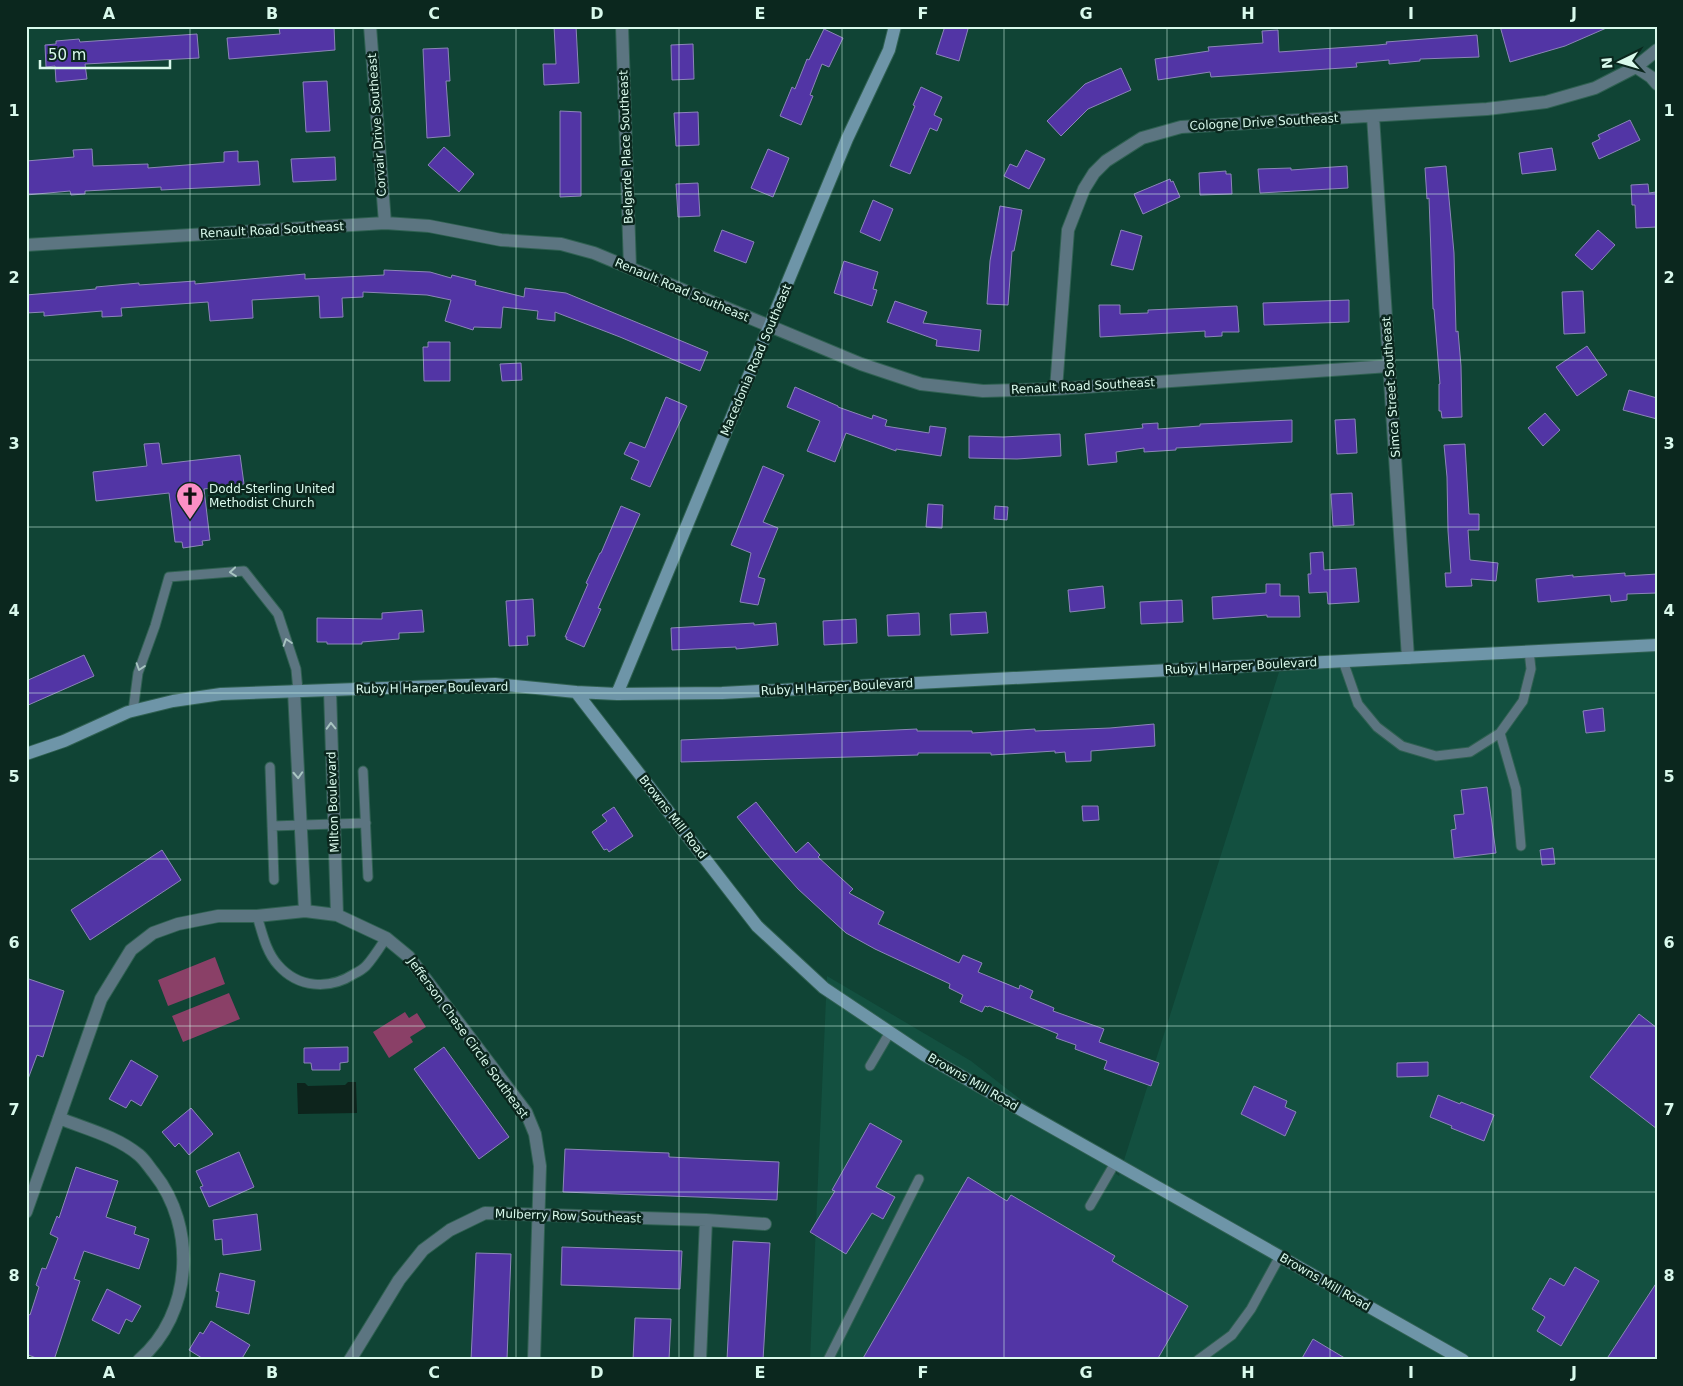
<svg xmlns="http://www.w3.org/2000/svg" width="1683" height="1386" font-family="'DejaVu Sans',sans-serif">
  <rect width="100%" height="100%" fill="#104435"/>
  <path fill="#135040" d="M1657 638V1360H810L827 976 971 1061 1119 1176 1279 672Z"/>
  <path fill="#8a4067" d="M215 957 225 984 168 1006 158 980Z
    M229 993 240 1019 183 1042 172 1016Z
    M405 1012 409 1018 417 1013 426 1027 410 1037 413 1042 389 1058 373 1032Z"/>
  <path fill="#0d241c" d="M348 1082H356L357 1113 298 1114 297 1083H305L308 1086 345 1085Z"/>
  <path fill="#5235a5" stroke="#8b85b8" d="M311 26H334L335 50 229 59 227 38 280 34 279 28Z
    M554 26H576L579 83 544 85 543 64H556Z
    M945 26H960L968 29 959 61 936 54Z
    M1500 26H1611L1565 46 1510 62Z
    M824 29 843 38 829 67 822 64 810 95 813 96 801 125 780 116 792 87 795 89 807 59 809 60Z
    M1278 30 1279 52 1378 45 1387 44 1386 42 1477 35 1479 57 1420 59V61L1389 64V60L1356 63 1357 67 1211 77 1210 72 1158 80 1155 59 1209 51 1208 47 1263 43 1262 31Z
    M197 34 199 58 85 64 87 79 56 82 55 66 46 67 45 45 56 44V41L79 39 80 42Z
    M693 44 694 79 672 80 671 45Z
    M448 48 450 81H446L450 136 427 138 423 49Z
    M1121 68 1131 90 1088 109 1061 136 1047 121 1085 84Z
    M327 81 330 131 306 132 303 82Z
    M921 87 942 97 934 115 942 119 937 131 930 128 910 174 890 166 915 106 913 105Z
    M560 111 581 112V196L560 197Z
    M698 112 699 145 676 146 674 113Z
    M1630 120 1640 140 1599 159 1592 143 1600 139 1598 135Z
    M444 147 474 174 459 192 428 165Z
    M1552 148 1556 170 1522 174 1519 153Z
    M92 149 93 166 148 164V168L224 162V152L238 151V162L258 161 260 185 161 190V187L85 191V194L71 195 70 191 26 195V161L74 157 73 150Z
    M768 149 789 158 773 197 751 188Z
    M1026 150 1045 159 1029 189 1004 176 1010 164 1017 167Z
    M335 157 336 180 293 182 291 159Z
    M1347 166 1348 188 1260 193 1258 169 1291 168V170Z
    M1446 166 1454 253 1456 332 1458 331 1461 366 1462 417 1442 418 1441 411H1439V384H1440L1434 309H1433L1429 198 1427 199 1425 168Z
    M1226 171V174H1231L1232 194 1200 195 1199 173Z
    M1170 179 1171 182 1173 181 1180 197 1143 214 1134 194Z
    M698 183 700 216 678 217 676 184Z
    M1648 184 1649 193 1656 192 1657 227 1636 228 1635 205H1632L1631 185Z
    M873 200 893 209 880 241 860 232Z
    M1000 206 1022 210 1014 251H1012L1008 305 987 304 990 261Z
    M722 230 754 242 746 263 714 251Z
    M1121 230 1142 236 1133 270 1111 265Z
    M1598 230 1615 245 1592 270 1575 255Z
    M844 261 878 272 873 289 877 290 872 306 834 293Z
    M384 270 430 272 451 278 452 275 476 281 475 285 524 297 525 288 566 293 708 352 700 371 620 337 555 312V321L537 319 538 311 503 307 501 328 474 327 473 330 445 321 451 300 427 295 363 292V297L342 298 343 317 320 318 319 296 252 300 253 318 210 321 208 302 121 308 122 316 102 317V311L44 316V312L26 313V295L96 289V287L139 283V285L195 281V284L305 274V279L384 275Z
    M1583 291 1585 333 1564 334 1562 292Z
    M1349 300V322L1264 325 1263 303Z
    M895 301 927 312 923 323 981 330 979 351 936 346 937 340 887 322Z
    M1099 305H1120V314L1148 313V310L1237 306 1239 332H1222V336L1205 337V331L1100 337Z
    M428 342H450V381H424L423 347H428Z
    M1587 346 1607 375 1577 396 1556 367Z
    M521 363 522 380 502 381 500 364Z
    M795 387 838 406V407L872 419 873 415 887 420 885 426 929 433 930 426 946 428 941 456 896 449V451L846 433 835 462 807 451 820 421 787 407Z
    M1629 390 1657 398V419L1623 410Z
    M666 397 687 406 650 487 631 479 639 461 624 454 630 442 645 448Z
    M1545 413 1560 430 1543 446 1528 428Z
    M1355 419 1357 453 1337 454 1335 420Z
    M1292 420V442L1176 448V450L1144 452V448L1116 452 1117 462 1088 465 1085 434 1143 428 1142 424 1158 423V429L1200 426V424Z
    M1060 434 1061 456 1017 459 969 458V436L1003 437Z
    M159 443 162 464 240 455 244 484 204 489 210 540 202 541 203 545 183 548 182 542H175L169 493 96 501 93 472 147 466 144 444Z
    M1465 444 1469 514H1479V530H1468L1470 560 1498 563 1496 581 1471 579 1472 586 1446 587 1445 573H1451L1448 531 1447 477 1444 445Z
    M763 466 784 475 763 522 778 528 758 577 765 579 758 605 740 602 751 553 731 545Z
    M1352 493 1354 525 1333 526 1331 494Z
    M928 504 943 505 942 528 926 527Z
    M621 506 640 514 598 608 601 609 584 647 566 639 567 637H565L588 584 586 583 600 553H601Z
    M995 506 1008 507 1007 520 994 519Z
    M1323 552 1324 570 1356 568 1359 602 1328 604 1327 592 1309 593 1308 574H1311L1310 553Z
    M1625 573V576L1657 574V593L1627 594V600L1611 602 1610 595 1538 602 1536 579 1573 575V577Z
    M1266 584H1280V596H1299L1300 617H1267V615L1213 619 1212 597 1266 593Z
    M1103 586 1105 608 1070 612 1068 590Z
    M533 599 535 636H527L528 645 509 646 506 601Z
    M1182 600 1183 622 1141 624 1140 602Z
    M422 610 424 632 399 633V639L362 642V644H327V642H317V618L382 619V613Z
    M986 612 988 633 951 635 950 614Z
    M919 613 920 635 888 636 887 615Z
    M856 619 857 643 824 645 823 621Z
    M754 623V625L776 623 778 645 736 649V647L672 650 671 628Z
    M84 655 94 676 26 706V681Z
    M1603 708 1605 731 1586 733 1583 711Z
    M1154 724 1155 746 1091 751V761L1066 762 1065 752 1055 753V751L991 755V753H918V755L681 762V740L917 729V731H972V733L1035 729V731L1110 728Z
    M1487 787 1496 853 1454 858 1451 830 1456 829 1454 815 1464 814 1461 790Z
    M756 802 796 853 808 842 820 855 818 857 853 889 849 893 884 912 878 924 959 963 963 955 982 963 978 972 1019 989 1020 985 1033 991 1030 998 1054 1008 1053 1011 1104 1029 1099 1042 1159 1063 1151 1086 1104 1069 1107 1061 1075 1049 1076 1045 1056 1038 1058 1034 989 1006 988 1007 985 1006 982 1012 960 1002 963 995 949 988 950 984 875 949 846 933 798 889 766 853 737 817Z
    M1082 806H1098L1099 820 1083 821Z
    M614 807 633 836 609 852 607 849 604 850 592 832 607 821 602 815Z
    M1553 848 1555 864 1542 865 1540 850Z
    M162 850 181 880 90 940 71 910Z
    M26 978 64 991 43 1057 37 1055 28 1079H26Z
    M1639 1014 1657 1028V1129L1590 1077Z
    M348 1047V1062L340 1063V1070H312L311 1063H304V1048Z
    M444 1047 509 1137 479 1159 414 1069Z
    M131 1060 158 1076 141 1106 131 1100 126 1108 109 1099Z
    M1428 1062V1076L1397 1077V1063Z
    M1254 1086 1287 1101 1285 1107 1296 1112 1285 1136 1241 1114Z
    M1438 1095 1460 1104 1461 1102 1494 1115 1484 1141 1451 1128 1452 1126 1430 1117Z
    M191 1108 213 1134 189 1155 179 1143 175 1147 162 1132Z
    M870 1123 902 1141 876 1187 895 1197 883 1219 872 1213 846 1254 810 1232 835 1191 832 1190Z
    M565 1149 669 1153V1157L779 1162 777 1200 563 1192Z
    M239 1152 254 1187 209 1207 200 1187 203 1186 196 1171Z
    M76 1167 118 1181 106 1217 136 1227 134 1234 149 1239 139 1269 84 1251 74 1279 80 1281 54 1360H41L26 1354V1313L30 1315 39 1287 36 1285 42 1268 46 1269 58 1238 50 1234 57 1216 59 1218Z
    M968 1177 1007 1201 1011 1195 1115 1256 1112 1261 1188 1306 1157 1360H862Z
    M257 1214 261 1250 223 1255 222 1239 215 1240 213 1220Z
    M733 1241 770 1243 763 1360H727Z
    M562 1247 682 1251 680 1289 561 1285Z
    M476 1253 511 1254 507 1360H471Z
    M1575 1267 1599 1281 1561 1346 1537 1331 1545 1317 1532 1309 1550 1278 1564 1286Z
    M220 1273 255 1281 249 1314 216 1307 219 1292 216 1291Z
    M1657 1282V1360H1606Z
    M107 1289 141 1306 132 1322 126 1319 119 1334 92 1320Z
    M635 1318 671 1319 669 1360H633Z
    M211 1321 250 1345 241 1360H205L189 1350 200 1332 203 1334Z
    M1313 1339 1348 1360H1301Z"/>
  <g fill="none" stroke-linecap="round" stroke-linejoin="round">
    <g stroke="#306152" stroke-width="11">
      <path id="lane" d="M1343 661 1358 704 1377 727 1402 746 1436 756 1470 752 1500 733 1523 701 1531 669 1529 651
        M133 711 138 673 155 626 169 577 244 571 278 614 296 669 298 691
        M1500 733 1516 789 1521 846
        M270 767 274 880
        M363 771 368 877
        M272 826 366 823
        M257 916C262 932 266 952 278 965 298 988 329 990 354 974 358 972 363 969 366 966 374 957 380 947 386 938
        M870 1066 890 1032
        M1090 1206 1115 1163
        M828 1360 919 1179
        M1198 1360 1232 1335 1251 1309 1280 1256"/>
    </g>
    <g stroke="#306152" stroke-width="14">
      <path id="street" d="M370 26 385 223
        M622 26 630 268
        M1636 67 1651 77 1657 84
        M1373 116 1408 658
        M26 245 385 223 429 226 501 240 561 244 594 253 861 364 921 384 983 391 1056 389 1389 366
        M1056 389 1068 230 1084 189 1094 173 1106 161 1142 138 1181 127 1487 109 1546 102 1595 88 1636 67 1657 50
        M330 690 337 915
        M294 691 305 911
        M59 1118C86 1129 116 1136 139 1155 145 1160 149 1167 154 1173 197 1227 193 1314 139 1360
        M26 1212 101 999 131 950 153 933 178 924 218 916H257L305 911 337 915 386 938 409 957 526 1112 535 1134 540 1166 534 1360
        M350 1360 399 1280 423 1250 450 1230 485 1213 706 1220 765 1224
        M700 1360 706 1220"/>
    </g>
    <g stroke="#306152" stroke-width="14">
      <path id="secondary" d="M576 692 757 926 824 988 924 1055 1463 1360
        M617 694 847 139 889 50 895 26
        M26 754 64 741 128 712 173 701 221 694 495 684 576 692 617 694 722 693 1657 645"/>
    </g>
    <use href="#lane" stroke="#5c7581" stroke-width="9"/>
    <use href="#street" stroke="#5c7581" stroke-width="12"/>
    <use href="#secondary" stroke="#6e95a8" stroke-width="12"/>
  </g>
  <defs><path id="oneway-chevron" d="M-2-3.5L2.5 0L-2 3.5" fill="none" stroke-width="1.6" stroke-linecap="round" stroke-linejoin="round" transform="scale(1.25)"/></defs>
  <g stroke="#a7c4c1">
    <use href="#oneway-chevron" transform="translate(233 572) rotate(175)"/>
    <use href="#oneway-chevron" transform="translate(287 642) rotate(-108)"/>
    <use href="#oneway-chevron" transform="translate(140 667) rotate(108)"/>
    <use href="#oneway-chevron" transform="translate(331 726) rotate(-92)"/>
    <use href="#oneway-chevron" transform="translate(298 775) rotate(87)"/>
  </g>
  <path fill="none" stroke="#d9f9ec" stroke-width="1" stroke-opacity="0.55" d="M190 26V1360M353 26V1360M516 26V1360M679 26V1360M842 26V1360M1004 26V1360M1167 26V1360M1330 26V1360M1493 26V1360M26 194H1657M26 360H1657M26 527H1657M26 693H1657M26 859H1657M26 1026H1657M26 1192H1657"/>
  <defs>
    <g id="church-pin" transform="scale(1.4375)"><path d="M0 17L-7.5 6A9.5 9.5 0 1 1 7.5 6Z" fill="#fb8fc5" stroke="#0b271e"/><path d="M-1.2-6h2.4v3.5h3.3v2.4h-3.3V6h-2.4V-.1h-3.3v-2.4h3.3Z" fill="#111"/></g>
  </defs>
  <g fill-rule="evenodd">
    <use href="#church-pin" x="190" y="496"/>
  </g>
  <g text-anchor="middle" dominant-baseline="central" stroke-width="5" stroke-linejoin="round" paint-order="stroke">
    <g font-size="12" fill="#d9f9ec" stroke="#0b271e">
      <text transform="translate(1264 122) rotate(-3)">Cologne Drive Southeast</text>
      <text transform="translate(377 125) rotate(-94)">Corvair Drive Southeast</text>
      <text transform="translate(626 147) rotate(-92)">Belgarde Place Southeast</text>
      <text transform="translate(272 230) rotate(-3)">Renault Road Southeast</text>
      <text transform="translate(682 290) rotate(23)">Renault Road Southeast</text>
      <text transform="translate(756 360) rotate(-67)">Macedonia Road Southeast</text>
      <text transform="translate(1083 386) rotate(-3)">Renault Road Southeast</text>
      <text transform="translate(1391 387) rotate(-94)">Simca Street Southeast</text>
      <text transform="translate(1241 666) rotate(-3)">Ruby H Harper Boulevard</text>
      <text transform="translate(837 687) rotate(-3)">Ruby H Harper Boulevard</text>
      <text transform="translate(432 688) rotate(-1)">Ruby H Harper Boulevard</text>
      <text transform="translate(333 802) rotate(-92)">Milton Boulevard</text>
      <text transform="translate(673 817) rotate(52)">Browns Mill Road</text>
      <text transform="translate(468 1038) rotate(54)">Jefferson Chase Circle Southeast</text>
      <text transform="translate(973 1082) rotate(30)">Browns Mill Road</text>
      <text transform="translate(568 1216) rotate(2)">Mulberry Row Southeast</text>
      <text transform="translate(1325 1282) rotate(30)">Browns Mill Road</text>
    </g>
    <g font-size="12" fill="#d9f9ec" stroke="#0b271e" text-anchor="start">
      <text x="209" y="489">Dodd-Sterling United<tspan x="209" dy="14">Methodist Church</tspan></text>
    </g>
  </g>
  <rect width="1683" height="1386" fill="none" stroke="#0b271e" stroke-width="55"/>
  <g transform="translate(1620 62) rotate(265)" stroke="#0b271e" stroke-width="4" paint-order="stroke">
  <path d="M0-4L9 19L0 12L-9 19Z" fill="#d9f9ec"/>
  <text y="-8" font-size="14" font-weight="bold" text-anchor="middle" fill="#d9f9ec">N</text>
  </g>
  <path d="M40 60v8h130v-8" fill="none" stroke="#d9f9ec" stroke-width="2.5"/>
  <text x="48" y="60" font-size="15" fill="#d9f9ec" stroke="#0b271e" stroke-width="4" paint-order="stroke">50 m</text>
  <rect x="28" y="28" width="1628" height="1330" fill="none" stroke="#d9f9ec" stroke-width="2"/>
  <g font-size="16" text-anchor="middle" font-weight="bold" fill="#d9f9ec">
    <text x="109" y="19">A</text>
    <text x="272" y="19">B</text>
    <text x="434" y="19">C</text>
    <text x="597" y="19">D</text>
    <text x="760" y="19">E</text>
    <text x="923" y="19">F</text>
    <text x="1086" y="19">G</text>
    <text x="1248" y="19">H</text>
    <text x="1411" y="19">I</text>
    <text x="1574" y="19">J</text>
    <text x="14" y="116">1</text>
    <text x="1669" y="116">1</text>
    <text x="14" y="283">2</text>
    <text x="1669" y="283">2</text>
    <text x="14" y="449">3</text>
    <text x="1669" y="449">3</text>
    <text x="14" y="616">4</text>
    <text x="1669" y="616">4</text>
    <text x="14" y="782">5</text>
    <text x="1669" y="782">5</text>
    <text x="14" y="948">6</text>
    <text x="1669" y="948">6</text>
    <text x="14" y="1115">7</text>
    <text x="1669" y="1115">7</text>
    <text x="14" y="1281">8</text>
    <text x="1669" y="1281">8</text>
    <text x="109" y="1378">A</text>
    <text x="272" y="1378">B</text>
    <text x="434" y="1378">C</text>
    <text x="597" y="1378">D</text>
    <text x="760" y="1378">E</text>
    <text x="923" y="1378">F</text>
    <text x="1086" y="1378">G</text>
    <text x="1248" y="1378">H</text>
    <text x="1411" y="1378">I</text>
    <text x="1574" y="1378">J</text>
  </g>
</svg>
